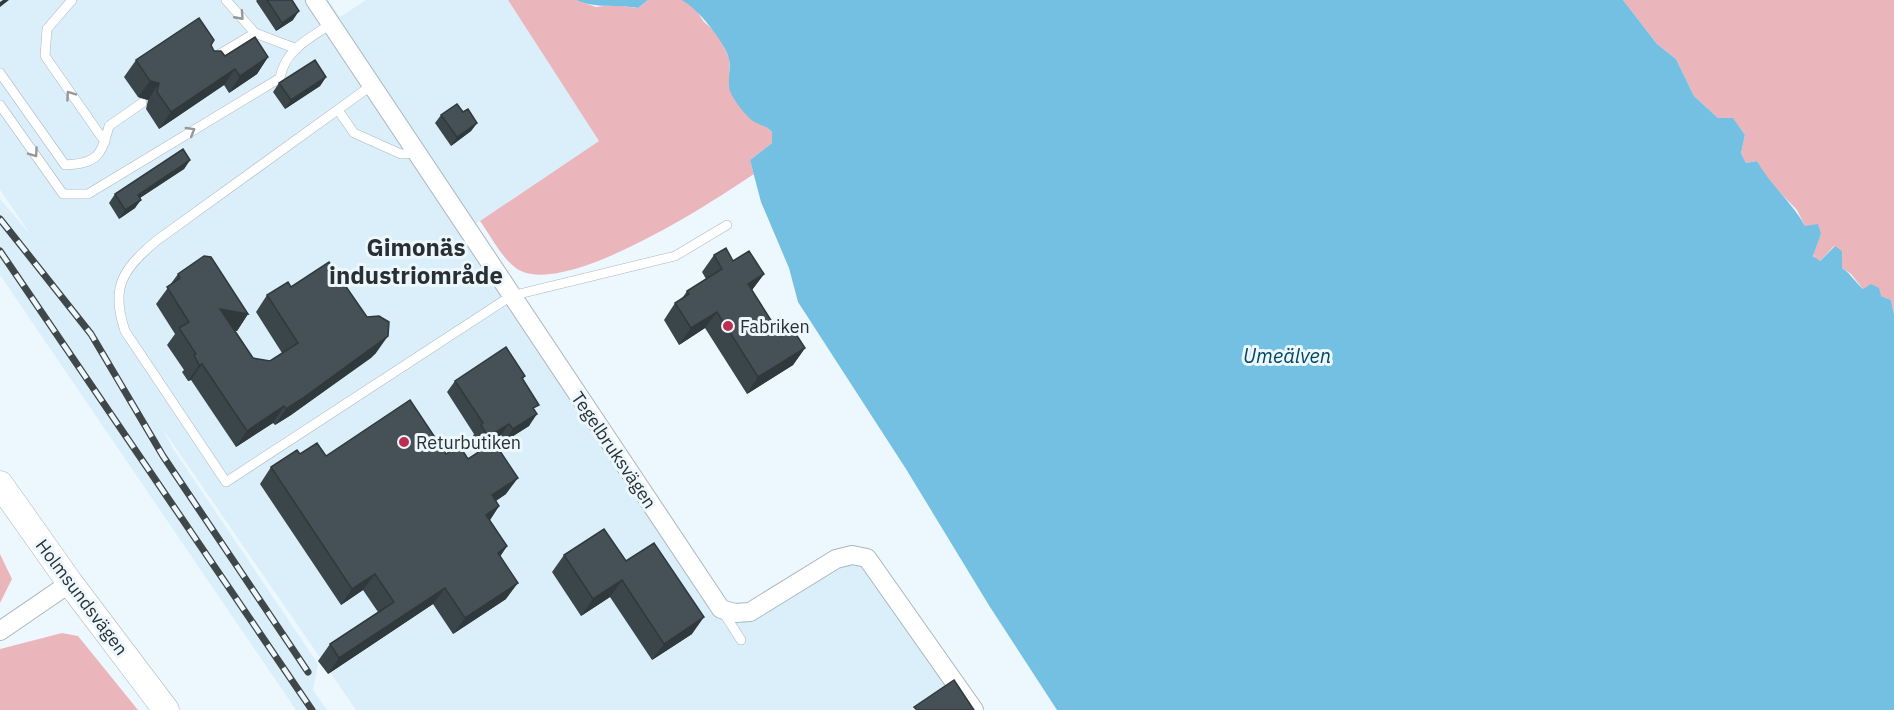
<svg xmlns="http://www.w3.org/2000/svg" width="1894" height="710" font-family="'IBM Plex Sans',sans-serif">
  <rect width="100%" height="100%" fill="#edf8fe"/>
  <path fill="#daeffa" d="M0 0H328L340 17 366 0H508L599 141 465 231 720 609 735 613 836 559 867 558 974 710H356L162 428 174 450 318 664 313 690 327 710H296L0 275V199L31 235 0 190Z"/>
  <path fill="#eab6bb" d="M508 0H576L596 7 613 5 638 8 648 0H681L692 4 704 22 717 33 729 58 730 90 739 105 772 132V143L750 160 754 174C711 203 571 294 521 271 504 263 491 236 480 221L599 141Z
    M1623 0H1894V315L1891 300 1863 289 1851 274 1842 268 1841 251 1834 246 1819 262 1813 255 1821 234 1805 226 1797 210 1765 177 1757 161 1746 163 1741 153 1745 135 1733 119 1718 118 1694 96 1676 59 1657 44Z
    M0 554 12 579 0 603Z
    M62 633 78 636 138 710H0V649Z"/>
  <path fill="#73c0e3" d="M576 0H648L638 8C617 4 596 9 576 0Z
    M681 0H1623L1657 44 1676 59 1694 96 1718 118H1733L1745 135 1741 153 1746 163 1757 161C1770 185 1792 202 1805 226L1818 224 1821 234 1813 256 1820 261 1835 246 1842 251V268C1851 274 1855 282 1863 289L1871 284 1879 288 1881 296 1891 300 1894 315V710H1057L990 607 906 469 798 302 789 268 761 202 750 160 772 143V132C766 125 760 126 753 121 745 115 734 101 730 91 727 82 731 69 729 59 725 42 696 6 681 0Z"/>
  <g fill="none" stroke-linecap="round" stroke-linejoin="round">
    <g stroke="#aab7be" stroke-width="10">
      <path id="lane" d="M72 0 47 29 45 56 105 142
        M226 0 255 33
        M213 58 255 33 297 49
        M0 73 65 165C97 163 101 157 109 126L142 103
        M372 85 156 241C123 269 110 287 125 331L226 482 511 296 675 256 727 225
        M0 105 63 194H88L280 78C285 50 308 39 331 24
        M338 110 354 133 401 154 417 153
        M723 612 741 640"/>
    </g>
    <g stroke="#aab7be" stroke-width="20">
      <path id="street" d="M315 0 721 609 735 613 750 612 836 559 852 555 867 558 974 710
        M0 631 70 583"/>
    </g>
    <g stroke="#aab7be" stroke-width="27">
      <path id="secondary" d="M0 484 70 583 166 710"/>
    </g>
    <use href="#lane" stroke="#fff" stroke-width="9"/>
    <use href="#street" stroke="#fff" stroke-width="18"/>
    <use href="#secondary" stroke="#fff" stroke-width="26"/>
    <g stroke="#404749" stroke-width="7">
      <path id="rail" d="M0 219 91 334 163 456 308 672
        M0 251 312 710"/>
    </g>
    <use href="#rail" stroke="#edf8fe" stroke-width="4.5" stroke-dasharray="14" stroke-linecap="butt"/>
  </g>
  <path fill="#3b464a" d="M257 0H292L293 20 276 31 256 1Z
    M211 45 214 51 225 56 268 57 257 74 229 93 224 85 159 129 146 109 148 100 138 97 124 77 136 60Z
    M326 77 320 86 285 109 273 92 279 83Z
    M463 112 477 123 471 131 451 146 435 123 441 115Z
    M190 160 184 169 140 198 135 208 119 219 109 203 115 194Z
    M714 255 733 261 764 274 752 290 781 336 805 348 793 365 747 394 705 328 679 345 664 320 675 303 681 300 687 291 706 279 702 272Z
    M178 274 248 314 237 331 235 330 253 358 270 361 282 353 256 312 267 295 291 287 376 353 291 415 275 425 273 423 236 447 191 380 188 381 182 372 184 370 167 345 175 334 156 304Z
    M525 376 523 379 535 411 529 426 505 441 501 435 480 448 473 436 474 434 447 392 455 381Z
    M300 454 326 456 446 454 468 459 506 494 496 501 499 506 490 520 507 546 500 556 506 599 453 634 433 604 328 674 318 661 330 644 378 612 363 590 341 605 260 484 271 467Z
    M564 555 626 561 692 634 652 660 610 597 581 616 552 572Z"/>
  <path fill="#30393c" d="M3 0H9L0 7V2Z
    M299 11 293 20 276 31 282 23Z
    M268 57 257 74 229 93 240 76Z
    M235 69 224 85 159 129 171 112Z
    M326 77 320 86 285 109 291 100Z
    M150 81 159 83 148 100 138 97Z
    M477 123 471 131 451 146 457 137Z
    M190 160 184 169 132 203 138 195Z
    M141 200 135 208 119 219 125 210Z
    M764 274 752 290 748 284Z
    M220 309 248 314 237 331 209 325Z
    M717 312 705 328 679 345 691 328Z
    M388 336 376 353 371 358 291 415 275 425 286 409Z
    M805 348 793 365 747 394 758 377Z
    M202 364 191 380 188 381 199 365Z
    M284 406 273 423 236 447 247 431Z
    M537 414 529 426 505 441 513 429Z
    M509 424 501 435 480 448 488 437Z
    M518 478 506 494 480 511 492 495Z
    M499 506 488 523 486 515Z
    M507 546 496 563 498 553Z
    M375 574 363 590 341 605 352 589Z
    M622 580 610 597 581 616 593 599Z
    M518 583 506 599 453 634 465 618Z
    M445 588 433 604 328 674 339 658Z
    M704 617 692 634 652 660 664 644Z"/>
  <path fill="#455156" stroke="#30393c" stroke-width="1.5" d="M267 0H292L299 11 282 23Z
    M199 18 214 40 211 45 214 51H221L225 56 255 37 268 57 240 76 235 69 171 112 157 92 159 83 150 81 136 60Z
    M315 60 326 77 291 100 279 83Z
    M457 104 463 112 468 109 477 123 457 137 441 115Z
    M183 149 190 160 138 195 141 200 125 210 115 194Z
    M726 248 733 261 749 251 764 274 748 284 781 336 792 328 805 348 758 377 717 312 691 328 675 303 689 294 687 291 722 269 714 255Z
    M204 256 211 257 248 314 220 309 253 358 270 361 298 343 267 295 288 282 291 287 329 262 367 317 379 316 389 322 388 336 303 398 286 409 284 406 247 431 202 364 199 365 194 355 196 354 179 328 189 322 167 287 180 278 178 274Z
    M506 347 525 376 522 378 539 405 533 408 537 414 513 429 509 424 488 437 481 425 483 423 455 381Z
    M410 400 446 454 459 445 468 459 494 442 518 478 492 495 499 506 486 515 507 546 498 553 518 583 465 618 445 588 339 658 330 644 394 602 375 574 352 589 271 467 297 450 300 454 317 443 326 456Z
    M604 529 626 561 654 543 704 617 664 644 622 580 593 599 564 555Z
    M954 680 974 710H917L914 707Z"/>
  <defs><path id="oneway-chevron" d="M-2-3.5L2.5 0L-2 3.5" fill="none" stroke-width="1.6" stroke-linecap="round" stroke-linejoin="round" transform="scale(1.5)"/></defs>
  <g stroke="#949898">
    <use href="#oneway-chevron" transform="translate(240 16) rotate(48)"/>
    <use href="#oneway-chevron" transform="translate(70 95) rotate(-125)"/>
    <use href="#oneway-chevron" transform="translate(191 131) rotate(-31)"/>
    <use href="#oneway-chevron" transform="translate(34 153) rotate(55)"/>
  </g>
  <g fill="#be2e51" stroke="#edf8fe" stroke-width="2">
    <circle cx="728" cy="326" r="6"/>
    <circle cx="404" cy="442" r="6"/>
  </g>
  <g text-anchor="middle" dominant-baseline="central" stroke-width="6" stroke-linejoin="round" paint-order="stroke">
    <g font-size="18" fill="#2a3032" stroke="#edf8fe" text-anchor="start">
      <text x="740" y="326">Fabriken</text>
      <text x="416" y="442">Returbutiken</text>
    </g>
    <g font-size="18" fill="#2a3032" stroke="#edf8fe">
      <text transform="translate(614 450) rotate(56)">Tegelbruksvägen</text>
      <text transform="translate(82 597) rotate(53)">Holmsundsvägen</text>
    </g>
    <g font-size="20" font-style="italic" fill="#02475f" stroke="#edf8fe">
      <text x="1287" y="355">Umeälven</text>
    </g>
    <g font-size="24" font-weight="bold" fill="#2a3032" stroke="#edf8fe">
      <text x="416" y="247">Gimonäs<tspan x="416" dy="28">industriområde</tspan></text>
    </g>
  </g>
</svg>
